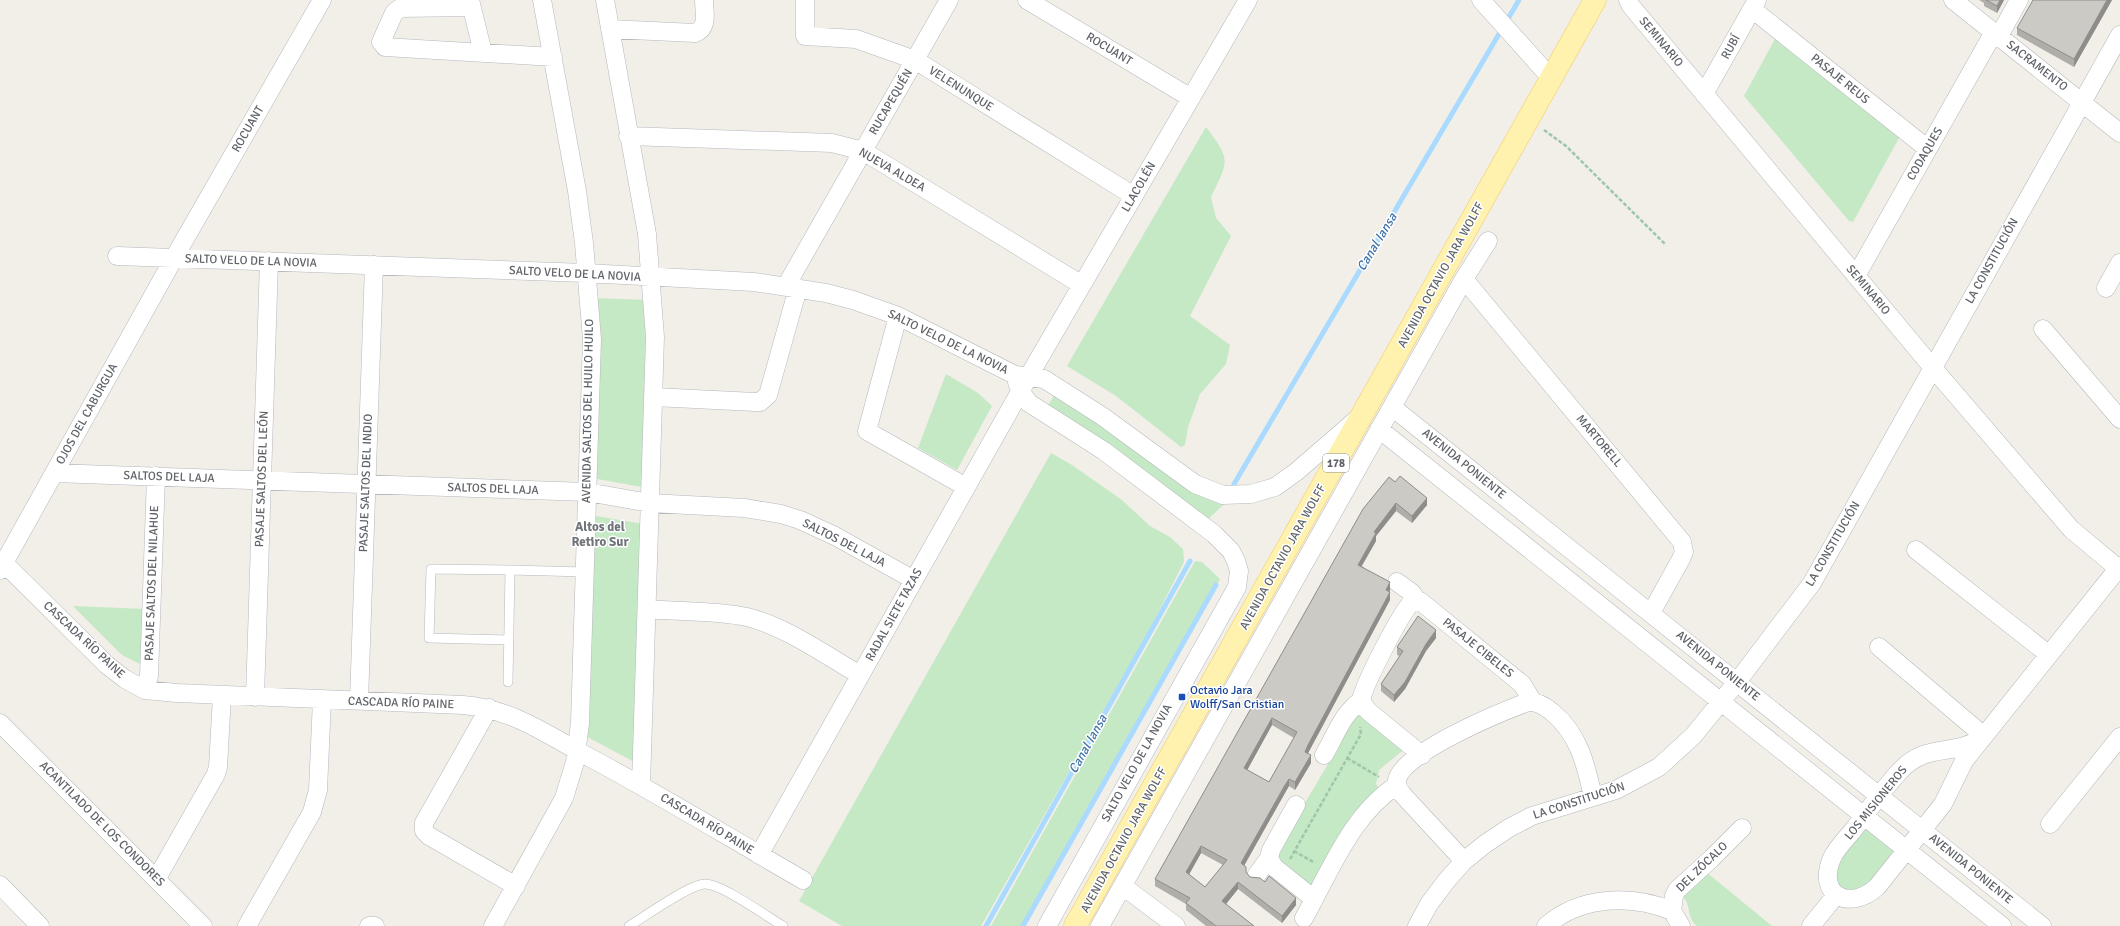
<svg xmlns="http://www.w3.org/2000/svg" width="2120" height="926" font-family="Signika,sans-serif">
  <rect width="100%" height="100%" fill="#f1efe8"/>
  <path fill="#c5e8c5" d="M1775 39 1899 138 1853 222 1849 221 1744 96Z
    M1206 127C1232 161 1228 161 1211 197L1216 218 1231 236 1190 316 1230 345 1226 364 1200 394 1188 427 1185 445 1181 447 1116 396 1067 366Z
    M592 298 648 300 647 488 592 478Z
    M946 374 978 393 992 406 957 470 918 448Z
    M1055 394 1177 475 1235 494 1205 522 1048 406Z
    M1051 453 1072 465 1122 500 1150 526 1170 537 1183 549 1184 562 1143 642 981 926H842L799 901Z
    M590 515 644 524 636 763 582 734Z
    M1195 561 1202 562 1220 579 1215 589 1023 926H991Z
    M73 606 145 609 143 662 140 664 122 655Z
    M1356 708 1407 747 1379 770 1376 784 1383 793 1315 894 1277 864 1273 850 1300 801 1305 803 1328 764 1323 761Z
    M1862 823 1900 853 1856 896 1830 880V876Z
    M1705 871 1772 926H1697C1686 917 1692 905 1682 896Z"/>
  <g fill="none" stroke-linecap="round" stroke-linejoin="round">
    <path stroke="#aadaff" stroke-width="5" d="M1234 484 1519 0
      M986 926 1190 561
      M1023 926 1216 585"/>
    <g stroke="#b5b8bc" stroke-width="10">
      <path id="service" d="M509 640 429 638 431 569 510 570
        M508 682 510 570 585 572
        M629 926C644 917 690 884 705 884 722 884 766 916 783 926"/>
    </g>
    <g stroke="#b5b8bc" stroke-width="19">
      <path id="minor" d="M470 0 483 53
        M605 0 647 234 655 337 641 785
        M805 0V36L856 39 915 60 1134 196
        M1027 0 1191 98
        M1481 0 1551 78
        M1628 0 1631 6 1933 368 2071 529 2120 570
        M1953 0 2120 133
        M471 7 400 8 394 13 381 42 385 47 553 57
        M1752 9 1928 149
        M610 29 695 33C709 28 704 12 704 0
        M1999 36 2019 0
        M1704 94 1757 0
        M628 136 832 143 863 151 1082 285
        M117 256 586 273 754 282 826 293 853 300 898 316 1015 375 1044 379 1102 416 1195 484 1223 495 1251 494 1275 487 1296 472 1356 420
        M1856 276 1994 32
        M1464 279 1682 542 1684 552 1681 559 1651 613
        M786 286 949 0
        M2106 288 2120 263
        M898 316 867 431 966 487
        M2043 329 2120 419
        M1017 382 1020 391 1029 403 1104 451 1214 534 1231 551 1236 561 1239 571 1237 587 1047 926
        M654 397 755 402H760L768 395 798 288
        M1392 407 2042 926
        M1379 429 2002 926
        M54 473 587 492 650 503 744 508 781 514 800 520 835 536 914 580
        M1916 550 2048 654
        M4 563 107 665 125 679 145 690 177 693 463 705C511 709 543 732 585 755 659 794 730 838 803 880
        M0 570 174 258 322 0
        M1397 582 1412 593 1417 601
        M647 609C680 612 714 610 747 617 787 627 825 655 860 675
        M1879 647 1984 736
        M145 690 149 676 156 476
        M255 697 269 261
        M359 701 374 265
        M489 708 424 823V831L429 836 516 886
        M0 723 203 926
        M1984 736C1956 758 1927 741 1900 771 1883 789 1869 810 1854 829 1847 838 1837 847 1832 858 1816 895 1849 912 1877 887L1943 804 1964 761 2120 566
        M1324 755C1334 738 1344 711 1361 701
        M1422 755 1368 711 1361 701C1363 686 1402 610 1413 601H1420L1522 684 1533 702
        M1296 805 1271 850 1269 858 1274 867 1314 899
        M2050 824 2120 737
        M759 855 1030 374 1248 0
        M1464 861 1402 794C1399 790 1396 785 1397 780 1403 752 1501 712 1528 702 1537 701 1545 706 1552 712 1579 734 1586 765 1593 797
        M1256 876 1269 858
        M157 878 216 774 218 767 222 696
        M0 885 40 926
        M1124 887 1176 926
        M1304 918C1330 872 1351 815 1397 785
        M247 926 312 812 318 790 322 700
        M369 926H375
        M493 926 564 798 575 762 580 723 592 339 584 243 577 191 542 0
        M1100 926 1464 279 1488 241
        M1417 926 1429 904 1447 880 1464 861 1485 844 1509 828 1532 816 1616 790 1659 767 1693 736 1737 682 1812 583 2120 35
        M1546 926C1580 896 1631 894 1672 911
        M1681 926 1672 911 1674 896 1677 890 1712 858 1742 828
        M1811 926 1836 895"/>
    </g>
    <g stroke="#f2c960" stroke-width="23">
      <path id="primary" d="M1075 926 1595 0"/>
    </g>
    <path stroke="#9cc7a9" stroke-width="2.5" stroke-dasharray="4 2" stroke-linecap="butt" d="M1544 130 1566 146 1666 245
      M1347 758 1379 777
      M1294 851 1315 863
      M1290 859 1361 734 1360 727"/>
    <use href="#service" stroke="#fff" stroke-width="9"/>
    <use href="#minor" stroke="#fff" stroke-width="18"/>
    <use href="#primary" stroke="#fff2af" stroke-width="22"/>
  </g>
  <path fill="#afaea9" fill-rule="evenodd" d="M1979 0H2004L1997 13 1984 6V3Z
    M2112 0 2074 67 2017 35V28Z
    M1389 477 1427 505 1412 523 1396 511 1376 536V541L1362 566 1390 590 1389 592 1390 600 1308 752 1307 753 1311 763 1295 790 1289 786 1285 792 1244 866 1246 872 1250 877 1296 905 1282 923 1238 889 1226 904 1254 926H1206L1186 910V904L1155 886V879ZM1272 725 1294 738 1269 782 1247 770ZM1201 853 1223 865 1205 887 1189 874Z
    M1436 638 1426 651 1405 689 1394 702 1381 691V684L1400 656 1397 655V647Z"/>
  <path fill="#8f8d8a" d="M2000 0H2004L1997 13V6Z
    M2107 0H2112L2074 67V59Z
    M1427 498V505L1412 523V516Z
    M1396 503V511L1376 536V541L1358 572V565L1374 532Z
    M1390 582V590L1386 597V590Z
    M1390 592V600L1305 759V752L1308 745Z
    M1436 630V638L1426 651 1405 689 1394 702V695L1426 644Z
    M1272 718V725L1244 776V768Z
    M1311 755V763L1295 790V782Z
    M1289 779V786L1241 871V863Z
    M1201 846V853L1186 880V872Z
    M1238 882V889L1222 909V901Z
    M1296 898V905L1282 923V916Z"/>
  <path fill="#cccac5" stroke="#8f8d8a" fill-rule="evenodd" d="M1986 0H2000L1997 6Z
    M2033 0H2107L2074 59 2017 28Z
    M1400 476 1427 498 1412 516 1396 503 1374 532 1376 533 1358 565 1390 582 1386 590 1390 592 1308 745 1305 752 1311 755 1295 782 1289 779 1285 785 1241 863 1246 867V872L1250 877 1260 878 1265 882 1269 876 1296 898 1282 916 1238 882 1222 901 1254 926H1216L1186 903 1190 898 1155 879 1363 509 1389 477 1395 482ZM1272 718 1297 732 1269 782 1244 768ZM1201 846 1227 860 1205 887 1186 872Z
    M1418 616 1436 630 1426 644 1405 682 1394 695 1381 684 1403 651 1397 647Z"/>
  <rect fill="#1a4fb4" stroke="#fff" stroke-width="1.5" x="1178" y="693" width="8" height="8" rx="2"/>
  <g text-anchor="middle" dominant-baseline="central" stroke-width="3" stroke-linejoin="round" paint-order="stroke">
    <rect fill="#fff" stroke="#8f9295" stroke-width="1" x="1323" y="454" width="26" height="18" rx="3"/>
    <g font-size="11" font-weight="bold" fill="#5f6368">
      <text x="1336" y="463">178</text>
    </g>
    <g font-size="12" fill="#5f6368" stroke="#fff">
      <text transform="translate(1661 42) rotate(50)">SEMINARIO</text>
      <text transform="translate(1731 47) rotate(-61)">RUBÍ</text>
      <text transform="translate(1109 49) rotate(31)">ROCUANT</text>
      <text transform="translate(2037 66) rotate(38)">SACRAMENTO</text>
      <text transform="translate(1840 79) rotate(39)">PASAJE REUS</text>
      <text transform="translate(961 89) rotate(32)">VELENUNQUE</text>
      <text transform="translate(891 102) rotate(-60)">RUCAPEQUÉN</text>
      <text transform="translate(248 129) rotate(-60)">ROCUANT</text>
      <text transform="translate(1925 154) rotate(-60)">CODAQUES</text>
      <text transform="translate(892 170) rotate(30)">NUEVA ALDEA</text>
      <text transform="translate(1139 187) rotate(-60)">LLACOLÉN</text>
      <text transform="translate(251 261) rotate(2)">SALTO VELO DE LA NOVIA</text>
      <text transform="translate(1992 261) rotate(-61)">LA CONSTITUCIÓN</text>
      <text transform="translate(575 274) rotate(3)">SALTO VELO DE LA NOVIA</text>
      <text transform="translate(1441 275) rotate(-61)">AVENIDA OCTAVIO JARA WOLFF</text>
      <text transform="translate(1868 290) rotate(50)">SEMINARIO</text>
      <text transform="translate(948 342) rotate(26)">SALTO VELO DE LA NOVIA</text>
      <text transform="translate(588 411) rotate(-89)">AVENIDA SALTOS DEL HUILO HUILO</text>
      <text transform="translate(87 414) rotate(-61)">OJOS DEL CABURGUA</text>
      <text transform="translate(1599 441) rotate(50)">MARTORELL</text>
      <text transform="translate(1464 464) rotate(39)">AVENIDA PONIENTE</text>
      <text transform="translate(169 477) rotate(2)">SALTOS DEL LAJA</text>
      <text transform="translate(262 479) rotate(-88)">PASAJE SALTOS DEL LEÓN</text>
      <text transform="translate(366 483) rotate(-88)">PASAJE SALTOS DEL INDIO</text>
      <text transform="translate(493 489) rotate(2)">SALTOS DEL LAJA</text>
      <text transform="translate(844 543) rotate(27)">SALTOS DEL LAJA</text>
      <text transform="translate(1833 544) rotate(-60)">LA CONSTITUCIÓN</text>
      <text transform="translate(1283 557) rotate(-61)">AVENIDA OCTAVIO JARA WOLFF</text>
      <text transform="translate(152 583) rotate(-88)">PASAJE SALTOS DEL NILAHUE</text>
      <text transform="translate(894 615) rotate(-61)">RADAL SIETE TAZAS</text>
      <text transform="translate(84 640) rotate(43)">CASCADA RÍO PAINE</text>
      <text transform="translate(1478 648) rotate(39)">PASAJE CIBELES</text>
      <text transform="translate(1718 666) rotate(39)">AVENIDA PONIENTE</text>
      <text transform="translate(401 703) rotate(2)">CASCADA RÍO PAINE</text>
      <text transform="translate(1137 763) rotate(-61)">SALTO VELO DE LA NOVIA</text>
      <text transform="translate(1579 801) rotate(-18)">LA CONSTITUCIÓN</text>
      <text transform="translate(1876 803) rotate(-51)">LOS MISIONEROS</text>
      <text transform="translate(102 824) rotate(45)">ACANTILADO DE LOS CONDORES</text>
      <text transform="translate(707 824) rotate(31)">CASCADA RÍO PAINE</text>
      <text transform="translate(1124 840) rotate(-61)">AVENIDA OCTAVIO JARA WOLFF</text>
      <text transform="translate(1702 867) rotate(-44)">DEL ZÓCALO</text>
      <text transform="translate(1971 869) rotate(39)">AVENIDA PONIENTE</text>
    </g>
    <g font-size="12" fill="#164399" stroke="#fff" text-anchor="start">
      <text x="1190" y="690">Octavio Jara<tspan x="1190" dy="14">Wolff/San Cristian</tspan></text>
    </g>
    <g font-size="13" font-style="italic" fill="#4174aa" stroke="#fff">
      <text transform="translate(1377 242) rotate(-59)">Canal Iansa</text>
      <text transform="translate(1088 744) rotate(-61)">Canal Iansa</text>
    </g>
    <g font-size="13" font-weight="bold" fill="#70757a" stroke="#fff">
      <text x="600" y="527">Altos del<tspan x="600" dy="15">Retiro Sur</tspan></text>
    </g>
  </g>
</svg>
